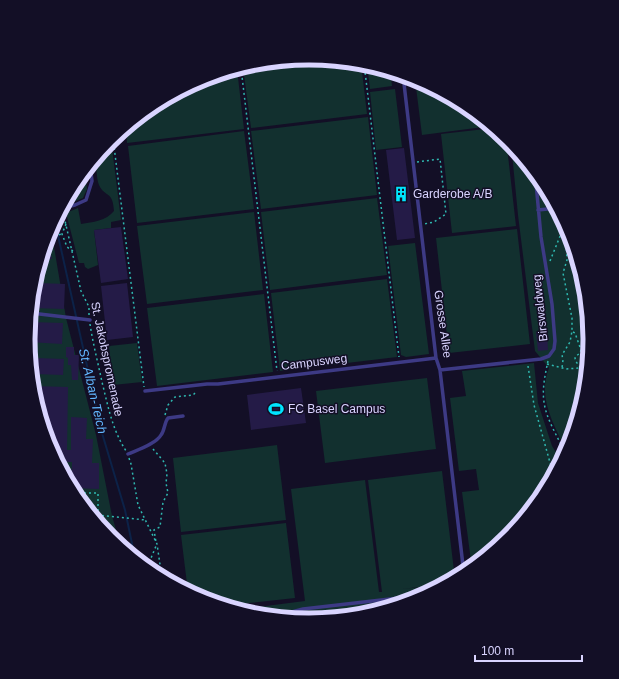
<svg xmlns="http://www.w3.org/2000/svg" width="619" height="679" font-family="Helvetica,sans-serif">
  <rect width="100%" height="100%" fill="#130f26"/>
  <path fill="#12302f" d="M310 58 361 63 367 114 251 128 243 67 255 63Z
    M367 64 390 71 392 86 370 89Z
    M237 69 244 129 127 143 126 128 153 105 202 79Z
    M415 79 466 106 491 126 422 135Z
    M395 89 402 147 376 150 370 92Z
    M368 117 377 195 261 209 251 131Z
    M494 128 506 138 516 226 452 233 441 134Z
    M244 131 254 209 137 223 128 146Z
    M111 140 121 220 111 222V228L94 230 98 265 88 269 85 267 84 263H79L66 213 78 208 81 224C93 222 106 221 114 211 113 190 105 198 99 185 96 177 97 167 95 159Z
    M511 143 544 183 570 232 584 280 582 309 588 373 586 395 569 447 567 452C554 425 537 398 549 368L535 351 518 215Z
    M85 172 87 189 83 198 63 206 76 183Z
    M377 198 387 275 270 290 261 212Z
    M254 212 263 290 147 304 137 226Z
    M51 229 66 318 96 435 112 516 121 547 110 538 75 496 49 447 33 394 28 339 33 284Z
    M517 229 530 344 449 353 436 238Z
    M415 243 429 354 406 357 401 355 388 246Z
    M387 279 397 357 280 371 271 293Z
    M264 294 273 372 157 386 147 308Z
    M137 343 142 382 113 385 109 346Z
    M534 363 538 403 552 446 562 462 543 496 508 539 472 569 462 492 479 490 476 469 459 471 450 398 466 396 462 371Z
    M427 378 436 449 325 463 316 391Z
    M277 445 286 520 181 532 173 458Z
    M442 471 455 579 447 584 401 589 445 585 417 600 364 616 309 621 254 616 235 610 305 601 291 489 365 480 379 592H382L368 480Z
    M286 523 295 598 223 606 202 599 188 592 181 535Z"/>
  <path fill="#0c2248" d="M584 280 591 340 588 373 582 309Z"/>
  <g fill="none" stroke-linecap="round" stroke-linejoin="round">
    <path stroke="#0c2248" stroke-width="2" d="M55 222 102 433 125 510 135 558"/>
  </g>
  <path fill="#241b47" d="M404 148 415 238 397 240 386 150Z
    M121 227 128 279 101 283 94 230Z
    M44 249H50L52 259H41Z
    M39 266V283L65 284 64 309 31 308 33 284Z
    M127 283 133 337 107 340 101 286Z
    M30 322 63 323 62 344 28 342Z
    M547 331 548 350 538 351 536 332Z
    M66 347H74V355H79L78 380H72L71 365H68V358L66 357Z
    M35 358 64 359 63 375 34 374Z
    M33 386 68 387 67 450H71V417L87 418 86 439H93L92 463H99V489L71 488 72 462H57L49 447 33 394Z
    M301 388 306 423 251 430 247 395Z"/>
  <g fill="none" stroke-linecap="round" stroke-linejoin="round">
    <path stroke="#2fb8b0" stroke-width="1.5" stroke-dasharray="2 3" stroke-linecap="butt" d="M364 63 399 357
      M241 68 277 371
      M113 138 144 387
      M417 162 440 159 446 214 434 222 424 224
      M63 212 81 291 89 307V315
      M561 216 559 224 566 239 567 260 563 273 572 318V331L570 342 562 355 563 360 562 368
      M66 224 62 234 67 247 73 251
      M54 236 62 234
      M550 261 565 224
      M90 324C93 344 98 363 102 382 108 406 112 429 126 451
      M573 332 575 333 581 350 580 353 575 357C575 363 580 366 583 371 587 378 585 389 585 396
      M548 361C545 375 542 389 544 402 546 419 559 439 566 455
      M547 364 566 369 580 368
      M528 366 534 405 554 477
      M165 415 168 405 175 397 193 395 195 393V391
      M153 449 165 463 167 474 166 483 168 493 163 502 160 527 154 530 156 542
      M129 458 131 464 138 505 157 544 162 578
      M74 493H98V515L145 520
      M94 519H97L98 515
      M151 572 149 563 156 546
      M297 616 306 621"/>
    <path stroke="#3d3a85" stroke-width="3.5" d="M403 75 436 358 440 370 464 574
      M62 208 75 205 86 200 92 181 90 165
      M538 210 557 208
      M47 239 49 237
      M31 313 90 320
      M440 370 541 359 549 356 554 349 555 341 552 304 541 237 535 172
      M145 391 207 384H218L436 358
      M128 454C137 450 156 444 161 435 165 430 164 423 168 418L183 416
      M273 617 303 609 416 596H424"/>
  </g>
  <defs>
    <g id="building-bare" transform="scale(1.2)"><path d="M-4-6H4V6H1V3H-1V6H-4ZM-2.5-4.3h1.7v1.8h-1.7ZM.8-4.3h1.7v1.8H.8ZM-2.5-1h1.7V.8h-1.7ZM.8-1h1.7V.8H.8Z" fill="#00e5ff" stroke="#130f26" stroke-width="2.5" paint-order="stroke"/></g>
    <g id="stadium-bare" transform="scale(1.2)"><path d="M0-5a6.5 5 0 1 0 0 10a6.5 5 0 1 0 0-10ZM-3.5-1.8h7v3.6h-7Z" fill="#00e5ff" stroke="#130f26" stroke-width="2.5" paint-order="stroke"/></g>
  </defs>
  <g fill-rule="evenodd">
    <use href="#building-bare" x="401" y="194"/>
    <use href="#stadium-bare" x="276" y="409"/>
  </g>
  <g text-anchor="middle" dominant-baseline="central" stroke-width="3" stroke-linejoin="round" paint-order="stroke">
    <g font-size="12" fill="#d9d4ff" stroke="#130f26" text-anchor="start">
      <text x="413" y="194">Garderobe A/B</text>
      <text x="288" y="409">FC Basel Campus</text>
    </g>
    <g font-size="12" fill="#d9d4ff" stroke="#130f26">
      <text transform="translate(540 308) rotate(-96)">Birswaldweg</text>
      <text transform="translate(443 324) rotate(82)">Grosse Allee</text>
      <text transform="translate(107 359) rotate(78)">St. Jakobspromenade</text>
      <text transform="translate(314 362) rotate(-7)">Campusweg</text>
    </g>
    <g font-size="13" font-style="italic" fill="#62b6ff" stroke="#130f26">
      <text transform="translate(93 391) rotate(77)">St. Alban-Teich</text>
    </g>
  </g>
  <path d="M0 0H619V679H0ZM35 339a274 274 0 1 1 548 0a274 274 0 1 1-548 0Z" fill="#130f26" fill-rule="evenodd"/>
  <path fill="none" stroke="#d9d4ff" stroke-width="5" d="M35 339a274 274 0 1 1 548 0a274 274 0 1 1-548 0Z"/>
  <path d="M475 655v6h107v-6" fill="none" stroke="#d9d4ff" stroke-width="2"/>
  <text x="481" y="655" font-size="12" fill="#d9d4ff" stroke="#130f26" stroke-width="3" paint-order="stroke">100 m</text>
</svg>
